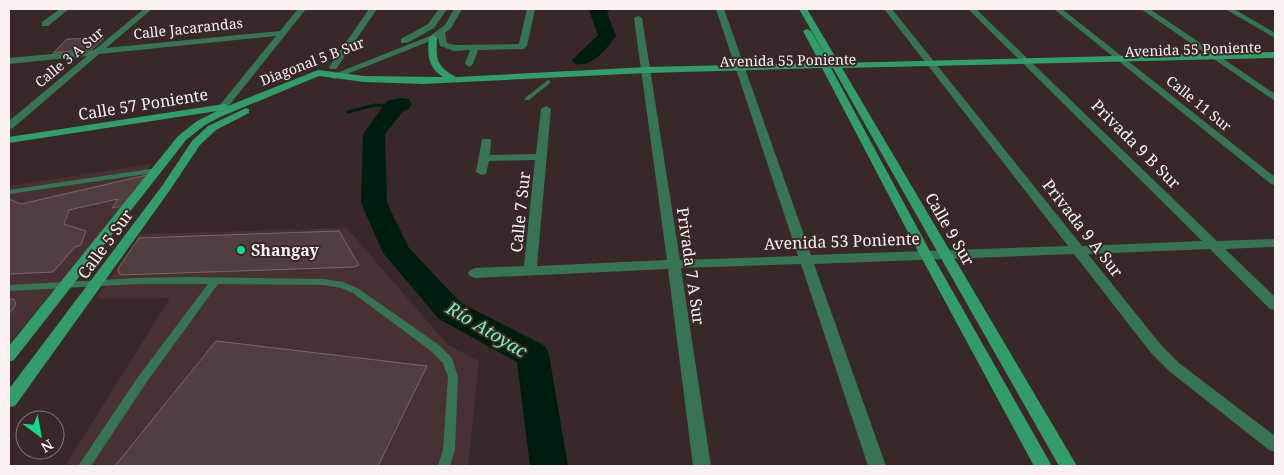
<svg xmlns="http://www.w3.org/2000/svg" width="1284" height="475" font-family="'Noto Serif',serif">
  <rect width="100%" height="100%" fill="#382828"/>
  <path fill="#483132" d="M151 164 147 175 123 206 9 344V186Z
    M347 228 447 344 479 361 468 466H65L170 298H97L140 234Z"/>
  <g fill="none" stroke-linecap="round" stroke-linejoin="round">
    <path stroke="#001c0d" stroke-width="3" d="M348 112 375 105 395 106"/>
    <path fill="#001c0d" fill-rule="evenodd" d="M591 9H611L607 13 616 36C607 49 591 68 575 64L572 60 598 35 589 11Z
      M401 98 409 99 412 104 409 109 403 111 385 134 387 203 409 248 461 303 545 346 549 355 568 466H530L517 362 439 319 383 253 361 203 363 134 387 101Z"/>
  </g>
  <path fill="#513f3f" stroke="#796666" d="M104 38 92 49 53 53 67 39Z
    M147 175 123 206 112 208 118 199 69 210 64 224 86 231 81 245 75 247 53 272 9 274V199L21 204Z
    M339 231 359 265 354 267 121 275 118 271 119 267 139 238Z
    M14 299 16 305 9 314V300Z
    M216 341 427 366 378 466H115Z"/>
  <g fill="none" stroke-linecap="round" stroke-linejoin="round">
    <path fill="#387454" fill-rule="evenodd" d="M548 80 550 81V83L529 100H525V98Z
      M157 168H160L161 170 160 172 9 194V190Z
      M185 277 324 279 343 282 359 289 439 345 452 358 458 377 455 450 450 466H438L443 450 448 377 443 363 431 351 353 293 341 288 324 285 218 284 146 383 91 466H78L138 377 208 284H138L9 291V285L138 278Z"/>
    <path fill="#387454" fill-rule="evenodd" d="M60 9H69L48 26H42V22Z
      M144 9H152L106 48 280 31 298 9H306L227 108 224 109 219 106 276 36 99 54 13 128 9 129V121L87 56 9 64V58L94 50Z
      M369 9H377L336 69H330L329 67Z
      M439 9H447L434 28 407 43H401V39L428 24Z
      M454 9H462L451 28 445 33 447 43 455 45 519 44 527 9H535L527 46 523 49 478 50 473 64 469 67 465 64 470 50 454 51 440 46 438 38 337 78 334 79 329 76 430 36 445 25Z
      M716 9H724L811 255 1068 246 884 9H892L1082 246 1202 241 968 9H976L1217 241 1275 239V247L1225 249 1275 297V310L1270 309 1210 249 1088 254 1161 345 1179 363 1275 436V452L1269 450 1169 371 1151 353 1074 254 814 264 886 466H868L801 264 681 268 711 466H693L668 269 475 278 470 276 468 273 470 270 475 268 524 266 535 160 489 161 486 174 482 175 476 172 482 139H490L491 141 490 155 536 154 541 109 546 106 551 109 537 266 667 260 634 18 638 16 642 18 680 260 798 256Z
      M1054 9H1062L1275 177V185L1271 184Z
      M1141 9H1150L1275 94V101Z
      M1225 9H1234L1275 33V38Z"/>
    <path fill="#339c69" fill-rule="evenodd" d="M799 9H807L839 63 1275 52V58L842 68 1077 466H1059L833 68H831L932 255 1052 466H1034L920 255 822 68 647 73 423 84 364 82 319 76 220 117 205 125 186 140 14 360 9 362V346L178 136 197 121 217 111 9 143V137L224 104 228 106 318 70 364 76 443 77C428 67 427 55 429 38L433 35 437 38C436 59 436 66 456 77L647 67 820 63 803 31 807 29 811 31 830 63Z
      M246 108 249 109V113L216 130 200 145 170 190 15 406 9 407V389L162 186 192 141 208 126Z"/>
  </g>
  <circle fill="#12d98a" stroke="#382828" stroke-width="2" cx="241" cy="250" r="5"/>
  <g text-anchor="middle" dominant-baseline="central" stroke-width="4" stroke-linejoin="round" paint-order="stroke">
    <g font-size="14" fill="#fcf1f1" stroke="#382828">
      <text transform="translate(188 28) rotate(-6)">Calle Jacarandas</text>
      <text transform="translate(1193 49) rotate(-2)">Avenida 55 Poniente</text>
      <text transform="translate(69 57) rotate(-40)">Calle 3 A Sur</text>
      <text transform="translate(788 60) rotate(-1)">Avenida 55 Poniente</text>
      <text transform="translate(312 61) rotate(-21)">Diagonal 5 B Sur</text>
      <text transform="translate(1199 103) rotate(39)">Calle 11 Sur</text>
    </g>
    <g font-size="16" fill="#fcf1f1" stroke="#382828">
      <text transform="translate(143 104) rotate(-9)">Calle 57 Poniente</text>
      <text transform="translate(1136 144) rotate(45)">Privada 9 B Sur</text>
      <text transform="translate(520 212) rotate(-84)">Calle 7 Sur</text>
      <text transform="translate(1083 228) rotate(52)">Privada 9 A Sur</text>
      <text transform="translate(950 229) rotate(60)">Calle 9 Sur</text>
      <text transform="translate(842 241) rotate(-2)">Avenida 53 Poniente</text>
      <text transform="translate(105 244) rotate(-54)">Calle 5 Sur</text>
      <text transform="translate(691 266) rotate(82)">Privada 7 A Sur</text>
    </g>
    <g font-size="16" font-weight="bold" fill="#fcf1f1" stroke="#382828" text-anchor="start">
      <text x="251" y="250">Shangay</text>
    </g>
    <g font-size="18" font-style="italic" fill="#75f6b2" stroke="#382828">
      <text transform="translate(487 329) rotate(31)">Río Atoyac</text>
    </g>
  </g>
  <rect width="1284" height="475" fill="none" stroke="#fcf1f1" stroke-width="20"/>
  <g transform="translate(40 435) rotate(148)"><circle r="24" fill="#382828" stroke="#867878"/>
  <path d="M0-4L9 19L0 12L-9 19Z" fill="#12d98a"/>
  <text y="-8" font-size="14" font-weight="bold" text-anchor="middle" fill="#fcf1f1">N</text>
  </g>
</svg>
